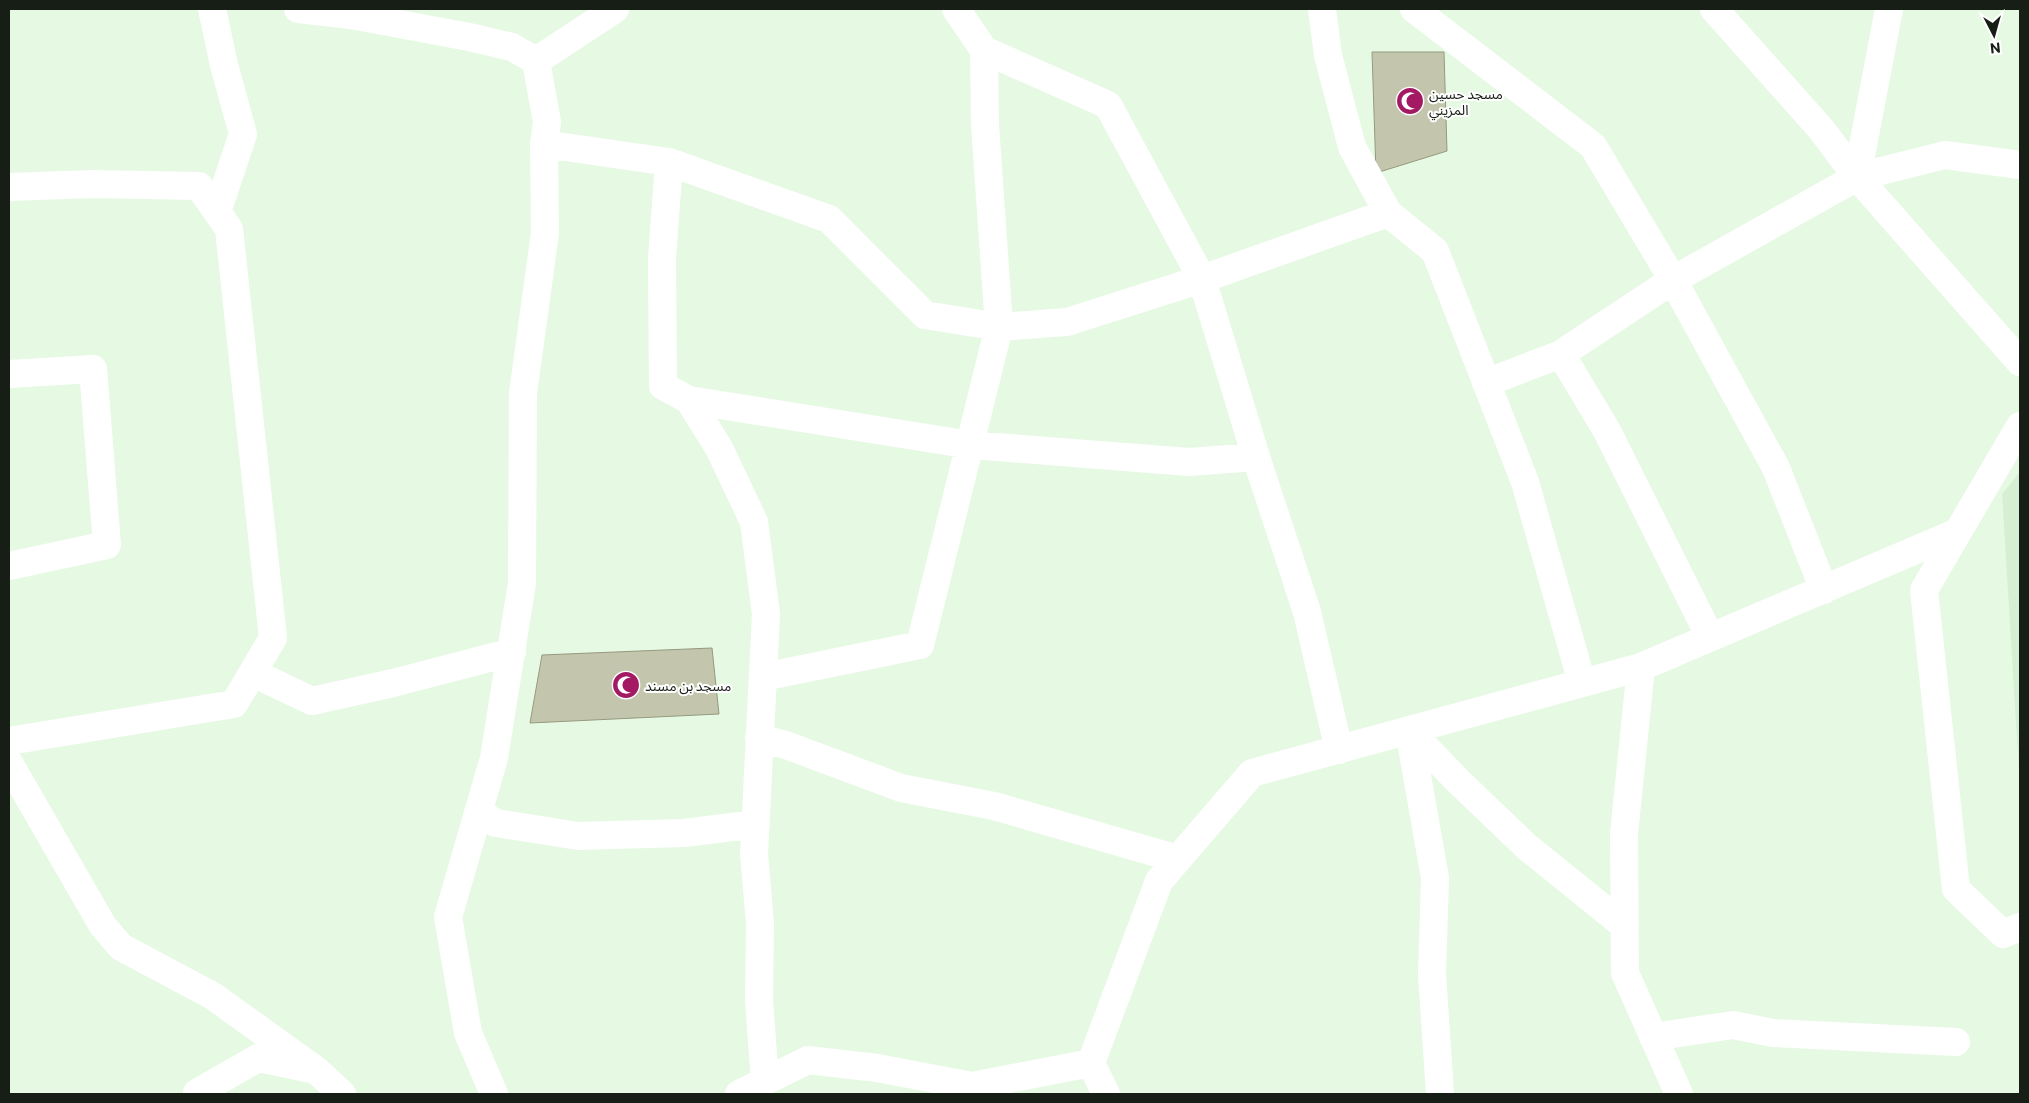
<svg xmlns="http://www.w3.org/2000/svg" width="2029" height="1103" font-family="Commissioner,'Noto Sans Arabic',sans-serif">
  <rect width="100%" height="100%" fill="#e6fae3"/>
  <path fill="#d6efd3" d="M2020 472V788L2002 494Z"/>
  <path fill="#c3c6ac" stroke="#969980" d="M1372 52H1444L1447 151 1376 173Z
    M712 648 719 714 530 723 542 655Z"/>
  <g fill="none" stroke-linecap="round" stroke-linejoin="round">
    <path stroke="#fff" stroke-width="28" d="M212 9 224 65 243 134 217 212
      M298 9 351 15 469 37 512 47 536 61 547 122 544 144 545 233 523 393 522 583 494 758 448 917 468 1033 494 1094
      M956 9 984 50 1108 105 1202 279 1256 457 1307 612 1339 750
      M1322 9 1328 55 1352 147 1388 213 1435 251 1525 482 1582 683
      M1414 9 1593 146 1673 280 1776 468 1824 590
      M1714 9 1821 129 1857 177 2020 362
      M536 61 615 9
      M544 144 669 162 829 219 925 315 999 327 1067 322 1202 279 1388 213
      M669 162 662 259 663 386 689 400 719 448 754 522 766 614 754 854 760 923 759 1001 765 1081
      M1857 177 1889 9
      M9 187 93 184 199 186 229 229 273 638 234 704 9 741
      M1561 354 1607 431 1710 637
      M9 374 93 369 107 545 9 566
      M1486 383 1561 354 1673 280 1857 177 1945 155 2020 165
      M689 400 971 445 1189 462 1256 457
      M2020 426 1924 590 1956 889 2003 934 2020 927
      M1641 667 1624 834 1625 973 1679 1094
      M253 673 312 701 393 683 512 652
      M763 677 920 645 999 327 985 124 984 50
      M1409 730 1435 878 1432 974 1440 1094
      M1409 730 1457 780 1527 847 1625 926
      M759 738 786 745 901 788 994 806 1178 859
      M9 763 103 926 121 947 213 996 316 1070
      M478 812 496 823 578 836 684 833 756 824
      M1653 1037 1733 1025 1773 1033 1956 1042
      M1091 1063 1106 1094
      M197 1093 258 1058 316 1070 342 1094
      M739 1094 808 1060 877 1068 972 1086 1091 1063 1159 881 1252 773 1641 667 1958 532"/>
  </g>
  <defs>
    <g id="mosque-disc" transform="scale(1.4375)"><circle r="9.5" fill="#a31a63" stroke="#fff"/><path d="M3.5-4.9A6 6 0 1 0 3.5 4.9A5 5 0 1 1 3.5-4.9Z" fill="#fff"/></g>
  </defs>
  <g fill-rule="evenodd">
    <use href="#mosque-disc" x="1410" y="101"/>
    <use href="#mosque-disc" x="626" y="685"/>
  </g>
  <g text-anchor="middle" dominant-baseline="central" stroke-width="4" stroke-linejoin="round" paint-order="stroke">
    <g font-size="14" fill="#171e16" stroke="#fff" text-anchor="start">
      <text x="1429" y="93">مسجد حسين<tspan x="1429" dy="16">المزيني</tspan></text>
      <text x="645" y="685">مسجد بن مسند</text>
    </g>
  </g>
  <rect width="2029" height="1103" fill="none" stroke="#171e16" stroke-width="20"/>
  <g transform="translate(1994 35) rotate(174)" stroke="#ffffff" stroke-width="4" paint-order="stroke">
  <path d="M0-4L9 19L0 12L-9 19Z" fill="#171e16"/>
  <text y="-8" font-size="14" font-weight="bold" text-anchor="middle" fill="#171e16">N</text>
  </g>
</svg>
